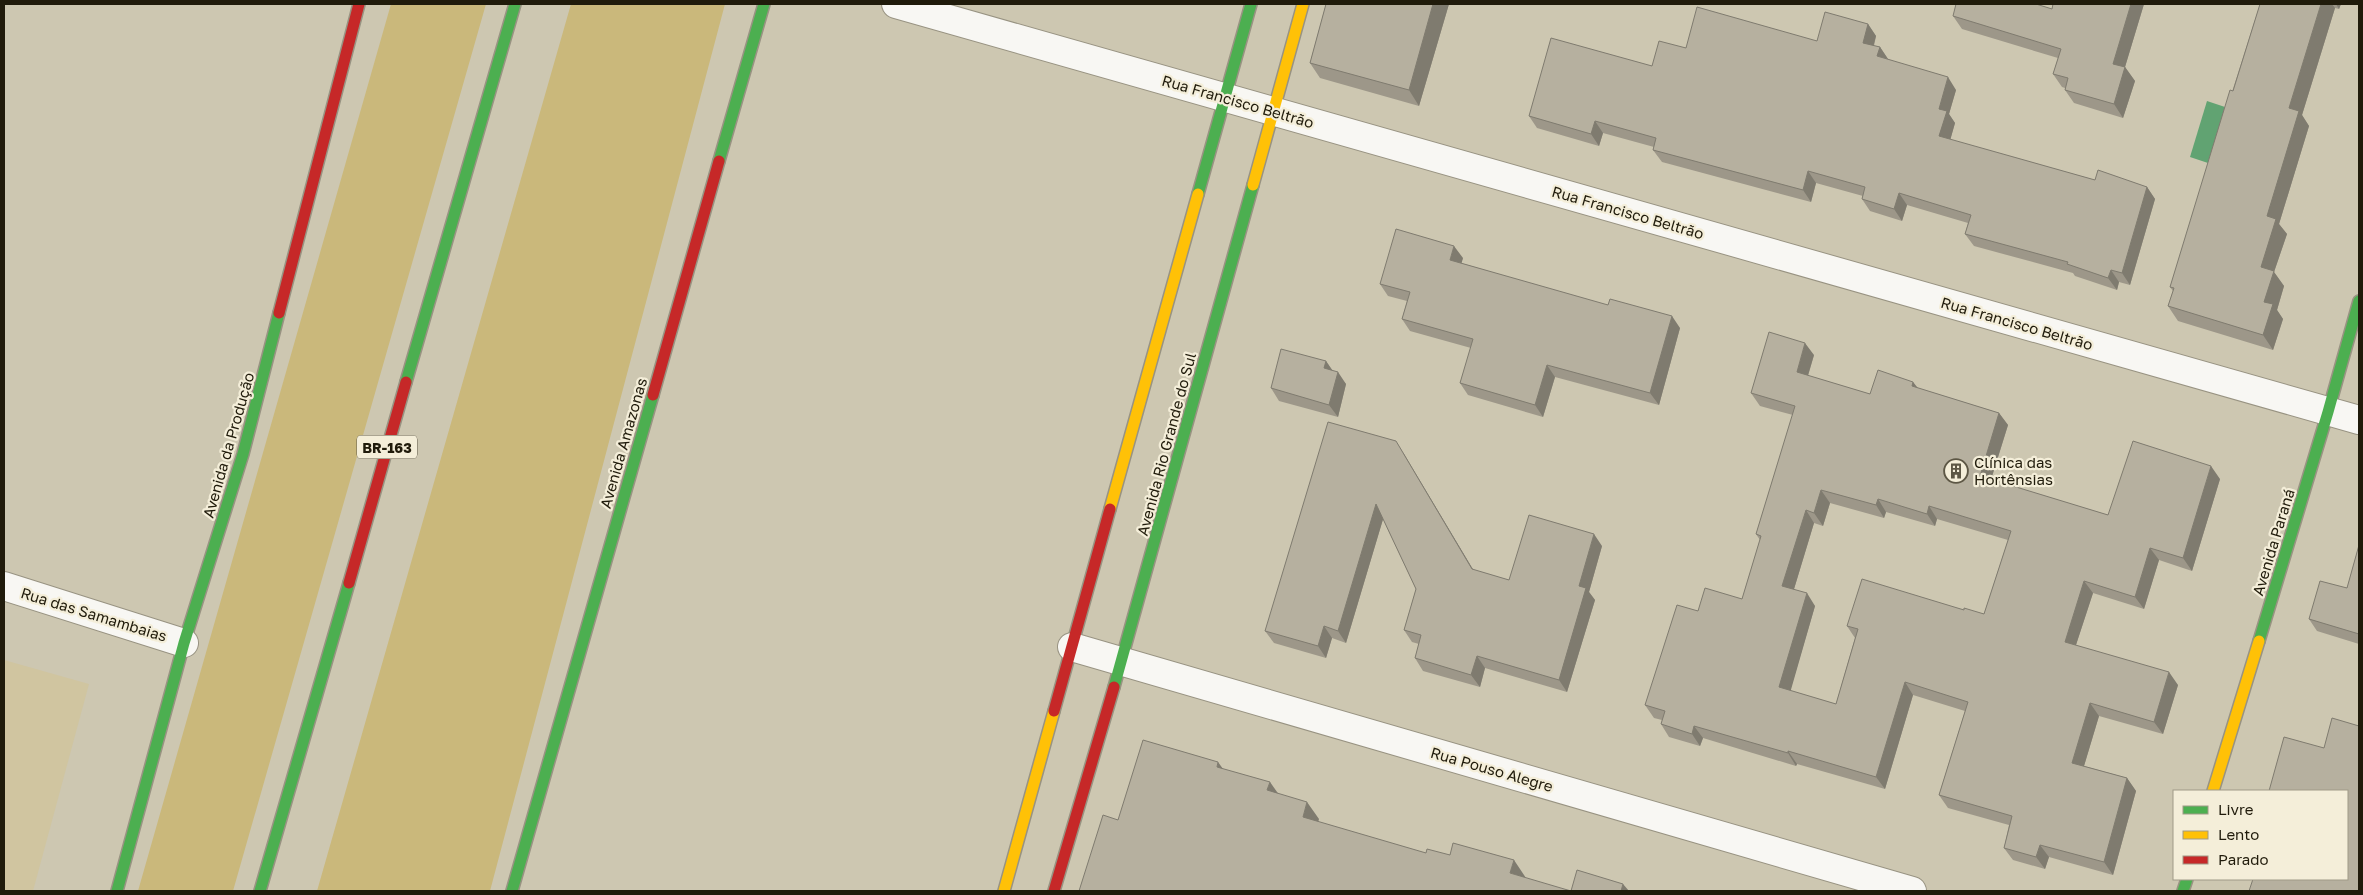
<svg xmlns="http://www.w3.org/2000/svg" width="2363" height="895" font-family="'Golos Text',sans-serif">
  <rect width="100%" height="100%" fill="#cdc7b1"/>
  <path fill="#d0c5a0" d="M4 660 89 684 33 891H4Z"/>
  <path fill="#cab87b" d="M391 4H486L233 891H138Z
    M571 4H725L490 891H317Z"/>
  <path fill="#61a372" d="M2207 101 2228 108 2211 164 2190 157Z"/>
  <g fill="none" stroke-linecap="round" stroke-linejoin="round">
    <g stroke="#989382" stroke-width="30">
      <path id="street" d="M896 4 2359 420
        M4 586 184 643
        M1072 647 1912 891"/>
    </g>
    <g stroke="#989382" stroke-width="14">
      <path id="fast" d="M719 161 764 4
        M1198 194 1251 4
        M406 382 515 4
        M2259 641 2328 412 2359 301
        M1114 687 1253 185
        M117 891 184 643 243 454 279 313
        M260 891 349 583
        M512 891 653 395
        M2183 891 2187 879"/>
    </g>
    <g stroke="#989382" stroke-width="14">
      <path id="slow" d="M1253 185 1303 4
        M1110 509 1198 194
        M2213 791 2259 641
        M1004 891 1054 711"/>
    </g>
    <g stroke="#989382" stroke-width="14">
      <path id="jam" d="M279 313 359 4
        M653 395 719 161
        M349 583 406 382
        M1054 711 1110 509
        M1054 891 1114 687"/>
    </g>
    <use href="#street" stroke="#f8f7f3" stroke-width="28"/>
    <use href="#fast" stroke="#4caf50" stroke-width="11"/>
    <use href="#slow" stroke="#ffc107" stroke-width="11"/>
    <use href="#jam" stroke="#c62828" stroke-width="11"/>
  </g>
  <path fill="#9d9789" fill-rule="evenodd" d="M1326 4H1449L1419 106 1320 78 1310 63Z
    M2053 4H2144L2125 67 2135 81 2123 118 2074 103 2065 90V88L2062 87 2053 74 2058 58 1962 29 1953 16 2052 9Z
    M2260 4H2341L2339 9 2335 8 2302 115 2309 126 2279 224 2287 234 2274 272 2284 286 2277 310 2283 319 2273 350 2178 321 2168 306 2173 291 2170 287Z
    M1868 24 1876 36 1874 46 1880 47 1888 59 1956 90 1949 114 1955 123 1950 140 2095 180 2147 187 2155 199 2130 285 2119 282 2117 290 2075 276 2073 273 1974 246 1965 234 1968 223 1907 205 1902 221 1870 211 1862 199 1863 196 1816 183 1811 202 1662 162 1653 150 1654 147 1603 133 1599 146 1537 128 1529 116 1652 66 1686 48 1817 41Z
    M1463 258 1461 263 1680 328 1659 405 1555 377 1543 417 1468 395 1460 383 1471 348 1410 331 1402 319 1407 301 1388 296 1380 284Z
    M1814 355 1808 376 1870 394 1913 382 1918 388 1999 413 2008 425 1991 480 2108 515 2220 479 2192 571 2159 560 2144 609 2093 593 2076 645 2178 685 2163 734 2099 716 2084 766 2127 778 2136 791 2113 875 2049 857 2045 869 2013 860 2004 848 2009 825 1948 808 1939 795 1965 711 1913 695 1885 789 1797 764 1796 766 1703 738 1700 746 1669 737 1661 724 1662 720 1654 718 1645 705 1698 611 1742 599 1760 540 1756 534 1793 415 1760 406 1751 393ZM1830 503 1884 518 1886 512 1935 526 1937 519 2008 540 1984 614 1964 610 1847 626 1855 638 1836 704 1790 691 1815 606 1794 589 1814 523 1823 526Z
    M1326 361 1333 371 1346 384 1338 417 1279 401 1271 388Z
    M1404 454 1473 570 1509 580 1602 546 1589 592 1595 600 1567 692 1485 668 1480 687 1423 671 1415 658 1419 644 1412 642 1404 630 1416 589 1383 519 1346 643 1332 638 1326 658 1274 643 1265 631Z
    M2359 545V644L2317 631 2309 619 2347 588Z"/>
  <path fill="#7f7b6f" d="M1433 4H1449L1419 106 1409 90Z
    M2131 4H2144L2122 77 2113 64Z
    M2321 4H2332L2335 8 2302 115 2309 126 2279 224 2287 234 2274 272 2284 286 2277 310 2283 319 2273 350 2263 335 2264 302 2261 267 2267 216 2289 108Z
    M2336 4H2341L2339 9Z
    M1868 24 1876 36 1871 55 1863 43Z
    M1880 47 1888 59 1877 56Z
    M2125 67 2135 81 2123 118 2114 104Z
    M1948 77 1956 90 1949 114 1955 123 1948 148 1939 136V109Z
    M1595 121 1603 133 1599 146 1591 134Z
    M1808 171 1816 183 1811 202 1803 190Z
    M2147 187 2155 199 2130 285 2122 273Z
    M1899 193 1907 205 1902 221 1894 209Z
    M1454 246 1463 258 1459 272 1450 260Z
    M2111 270 2119 282 2117 290 2108 278Z
    M1672 316 1680 328 1659 405 1650 393Z
    M1805 343 1814 355 1805 385 1797 372Z
    M1326 361 1334 373 1324 368Z
    M1547 365 1555 377 1543 417 1535 405Z
    M1338 372 1346 384 1338 417 1329 405Z
    M1913 382 1922 394 1912 386Z
    M1999 413 2008 425 1988 489 1980 476Z
    M1396 441 1404 454 1480 581 1472 569Z
    M2211 466 2220 479 2192 571 2183 558Z
    M1821 490 1830 503 1823 526 1814 513Z
    M1878 499 1886 512 1884 518 1876 505Z
    M1376 504 1384 516 1346 643 1338 631Z
    M1929 506 1937 519 1935 526 1927 514Z
    M1806 510 1814 523 1791 599 1782 586Z
    M1594 534 1602 546 1589 592 1595 600 1567 692 1559 680 1579 586Z
    M2150 548 2159 560 2144 609 2135 597Z
    M2084 581 2093 593 2073 654 2065 642Z
    M1807 593 1815 606 1788 700 1779 687Z
    M1324 626 1332 638 1326 658 1318 646Z
    M1477 656 1485 668 1480 687 1471 675Z
    M2169 672 2178 685 2163 734 2154 722Z
    M1905 682 1913 695 1885 789 1876 777Z
    M2090 703 2099 716 2081 776 2072 763Z
    M1694 726 1703 738 1700 746 1692 734Z
    M1788 751 1797 764 1796 766 1788 753Z
    M1218 762 1231 780 1217 767Z
    M2127 778 2136 791 2113 875 2104 862Z
    M1270 782 1282 799 1267 790Z
    M1307 802 1319 819 1315 834 1303 817Z
    M2040 845 2049 857 2045 869 2036 857Z
    M1514 860 1526 878 1510 873Z
    M1623 884 1629 891H1621Z"/>
  <path fill="#b6b09f" stroke="#7f7b6f" fill-rule="evenodd" d="M1326 4H1433L1409 90 1310 63Z
    M1956 4H2036L2052 9 2053 4H2131L2113 64 2125 67 2114 104 2065 90 2068 78 2053 74 2061 49 1953 16Z
    M2260 4H2321L2289 108 2299 111 2267 216 2276 219 2261 267 2274 271 2264 302 2273 304 2263 335 2168 306 2174 288 2170 287 2230 90 2233 91Z
    M1697 7 1817 41 1825 12 1868 24 1863 43 1880 47 1877 56 1948 77 1939 109 1947 111 1939 136 2095 180 2098 170 2147 187 2122 273 2111 270 2108 278 2067 264 2068 262 1965 234 1971 215 1899 193 1894 209 1862 199 1865 187 1808 171 1803 190 1653 150 1656 138 1595 121 1591 134 1529 116 1551 38 1652 66 1659 41 1686 48Z
    M1396 229 1454 246 1450 260 1608 305 1610 299 1672 316 1650 393 1547 365 1535 405 1460 383 1473 339 1402 319 1410 292 1380 284Z
    M1769 332 1805 343 1797 372 1870 394 1878 370 1913 382 1912 386 1999 413 1980 476 2108 515 2133 441 2211 466 2183 558 2150 548 2135 597 2084 581 2065 642 2169 672 2154 722 2090 703 2072 763 2127 778 2104 862 2040 845 2036 857 2004 848 2012 816 1939 795 1968 702 1905 682 1876 777 1788 751V753L1694 726 1692 734 1661 724 1665 711 1645 705 1677 605 1698 611 1705 588 1742 599 1761 536 1756 534 1795 406 1751 393ZM1821 490 1876 505 1878 499 1927 514 1929 506 2011 531 1984 614 1964 608V610L1862 579 1847 626 1858 629 1836 704 1779 687 1807 593 1782 586 1806 510 1814 513Z
    M1281 349 1326 361 1324 368 1338 372 1329 405 1271 388Z
    M1328 422 1396 441 1472 569 1509 580 1529 515 1594 534 1579 586 1586 588 1559 680 1477 656 1471 675 1415 658 1421 635 1404 630 1416 589 1376 504 1338 631 1324 626 1318 646 1265 631Z
    M2359 545V634L2309 619 2320 581 2347 588Z
    M2332 718 2359 726V891H2249L2253 879H2347V791H2269L2284 737 2324 748Z
    M1143 740 1218 762 1217 767 1270 782 1267 790 1307 802 1303 817 1426 853 1427 849 1450 855 1453 843 1514 860 1510 873 1571 891 1577 870 1623 884 1621 891H1079L1103 815 1118 820Z"/>
  <defs>
    <g id="building-ring" transform="scale(1.25)"><circle r="9.5" fill="#f4eed9" stroke="#5d5745" stroke-width="1.5"/><path d="M-4-6H4V6H1V3H-1V6H-4ZM-2.5-4.3h1.7v1.8h-1.7ZM.8-4.3h1.7v1.8H.8ZM-2.5-1h1.7V.8h-1.7ZM.8-1h1.7V.8H.8Z" fill="#5d5745"/></g>
  </defs>
  <g fill-rule="evenodd">
    <use href="#building-ring" x="1956" y="471"/>
  </g>
  <g text-anchor="middle" dominant-baseline="central" stroke-width="4.5" stroke-linejoin="round" paint-order="stroke">
    <rect fill="#f4eed9" stroke="#605a49" stroke-width="1" x="357" y="435.5" width="60" height="23" rx="4"/>
    <g font-size="14" font-weight="bold" fill="#201b0b">
      <text x="387" y="447">BR-163</text>
    </g>
    <g font-size="15" fill="#201b0b" stroke="#f4eed9">
      <text transform="translate(1238 101) rotate(16)">Rua Francisco Beltrão</text>
      <text transform="translate(1628 212) rotate(16)">Rua Francisco Beltrão</text>
      <text transform="translate(2017 323) rotate(16)">Rua Francisco Beltrão</text>
      <text transform="translate(623 443) rotate(-74)">Avenida Amazonas</text>
      <text transform="translate(1166 444) rotate(-75)">Avenida Rio Grande do Sul</text>
      <text transform="translate(228 445) rotate(-74)">Avenida da Produção</text>
      <text transform="translate(2273 542) rotate(-73)">Avenida Paraná</text>
      <text transform="translate(94 614) rotate(17)">Rua das Samambaias</text>
      <text transform="translate(1492 769) rotate(16)">Rua Pouso Alegre</text>
    </g>
    <g font-size="15" fill="#201b0b" stroke="#f4eed9" text-anchor="start">
      <text x="1974" y="462">Clínica das<tspan x="1974" dy="17">Hortênsias</tspan></text>
    </g>
  </g>
  <rect width="2363" height="895" fill="none" stroke="#201b0b" stroke-width="10"/>
  <rect x="2173" y="790" width="175" height="90" fill="#f4eed9" stroke="#9f9a87"/>
  <rect x="2183" y="806" width="25" height="8" fill="#4caf50" stroke="#9f9a87"/>
  <text x="2218" y="815" font-size="15" fill="#201b0b">Livre</text>
  <rect x="2183" y="831" width="25" height="8" fill="#ffc107" stroke="#9f9a87"/>
  <text x="2218" y="840" font-size="15" fill="#201b0b">Lento</text>
  <rect x="2183" y="856" width="25" height="8" fill="#c62828" stroke="#9f9a87"/>
  <text x="2218" y="865" font-size="15" fill="#201b0b">Parado</text>
</svg>
